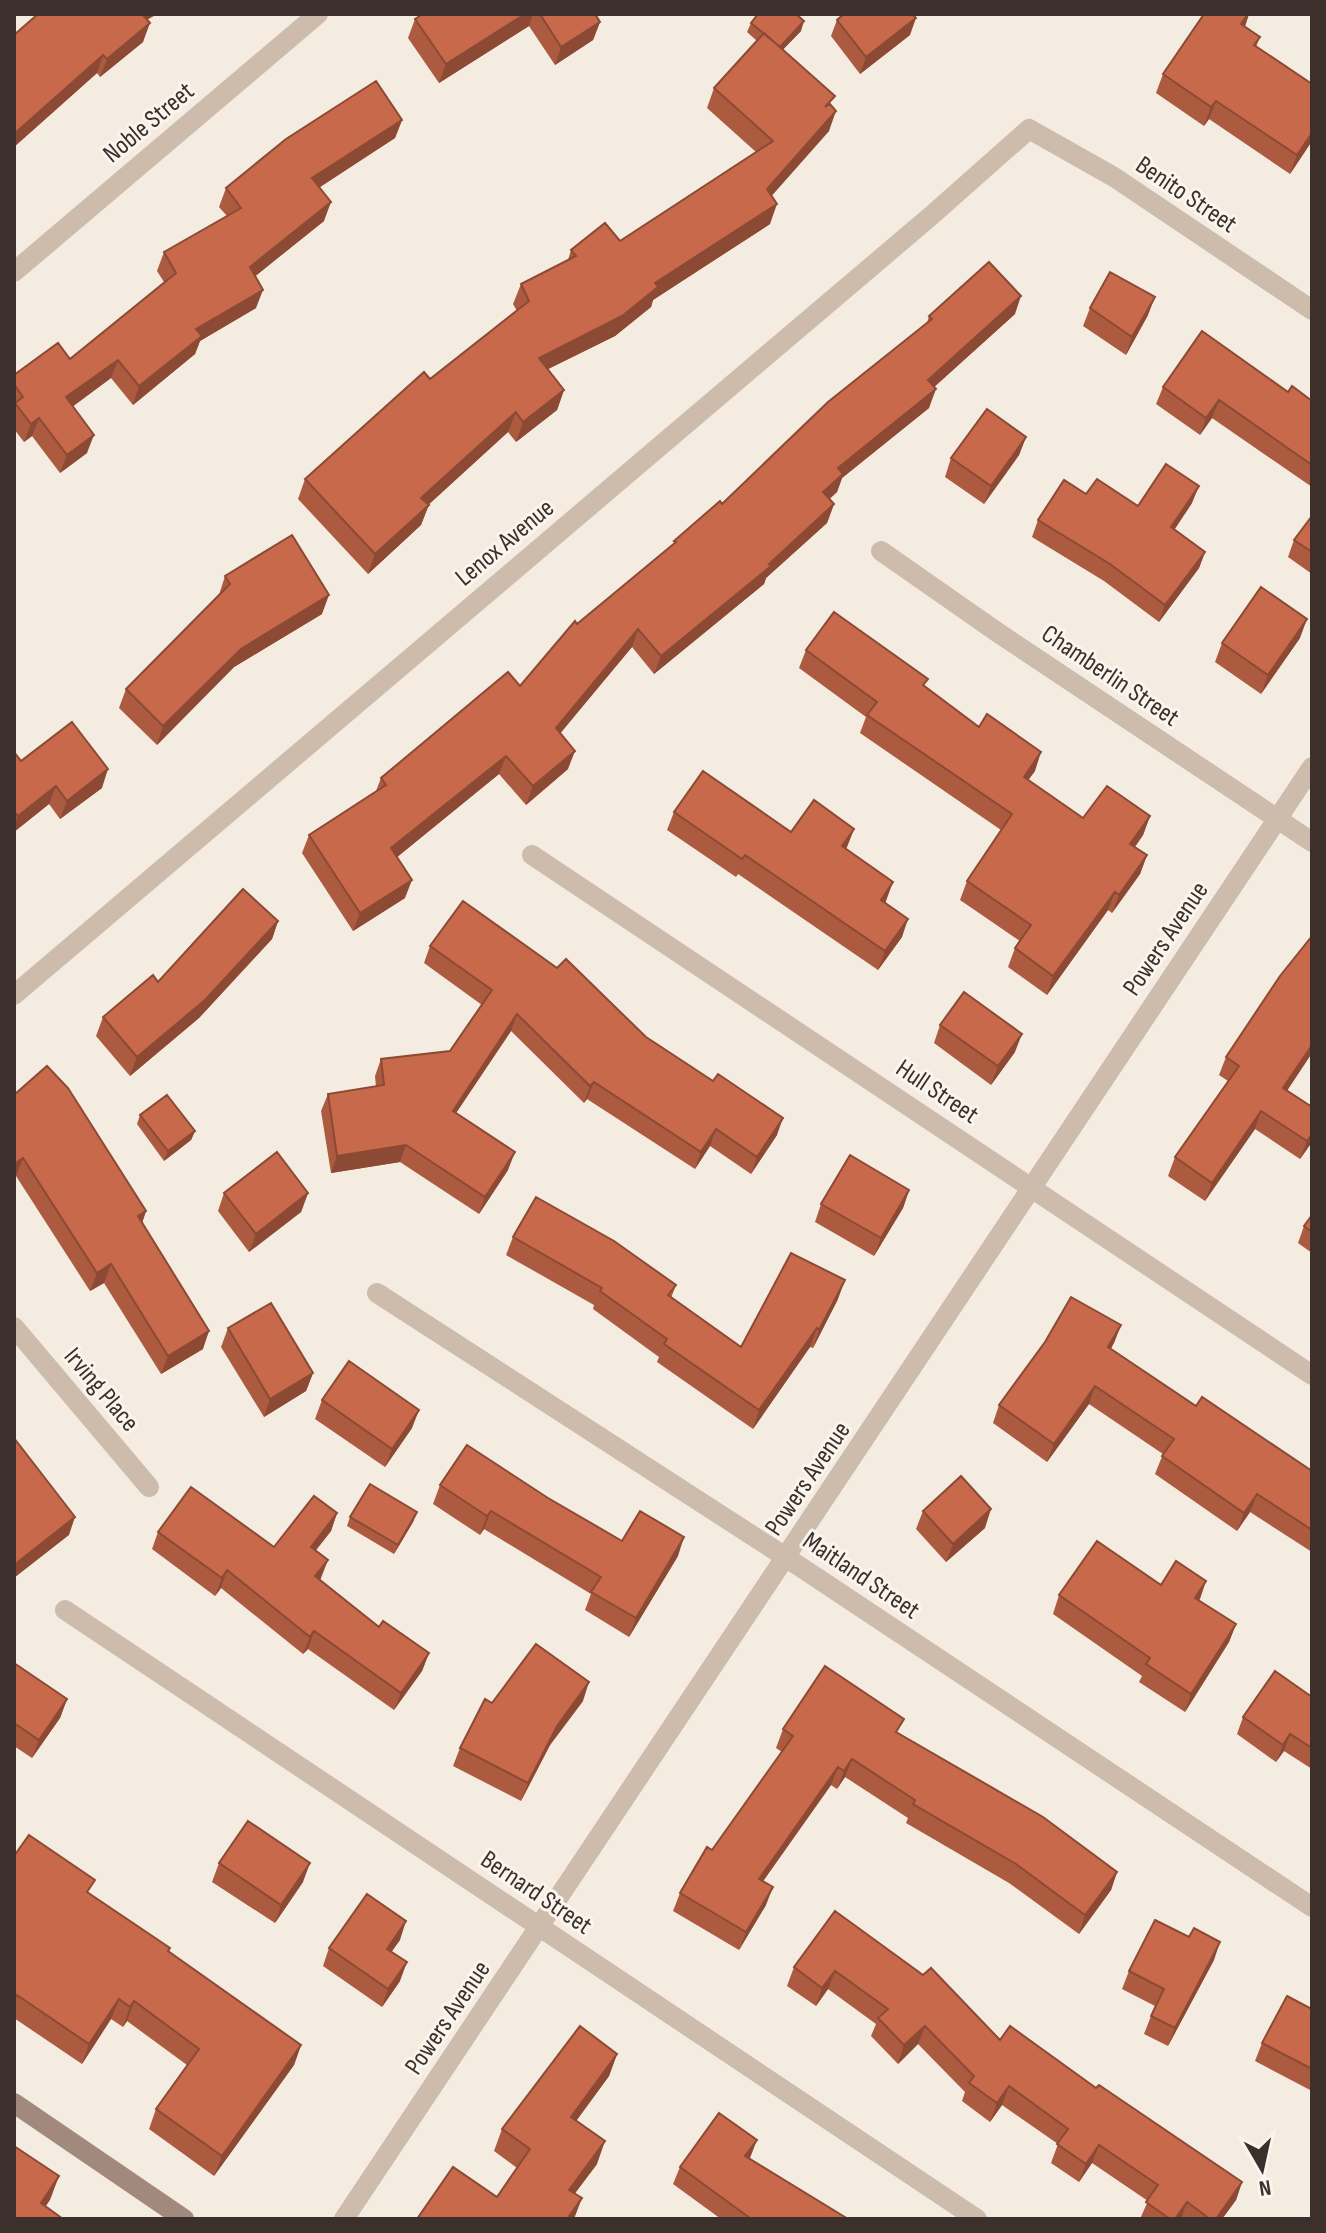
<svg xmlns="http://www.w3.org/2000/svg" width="1326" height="2233" font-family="'Sofia Sans Condensed',sans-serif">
  <rect width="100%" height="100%" fill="#f4ebe1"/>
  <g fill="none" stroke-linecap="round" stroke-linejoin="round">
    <path stroke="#cdbbac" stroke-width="20" d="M14 272 318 14
      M881 551 997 632 1312 842
      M532 855 1312 1375
      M14 995 932 215 1029 129 1114 177 1312 310
      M377 1293 787 1558 1312 1907
      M14 1327 149 1487
      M65 1610 977 2219
      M344 2219 1312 767"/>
    <path stroke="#a18a7d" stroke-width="20" d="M14 2103 184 2219"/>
  </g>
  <path fill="#ac5a40" d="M38 14H157L147 20 143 42 100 77 97 73 14 147V35Z
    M423 14H595L600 22 593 40 555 65 529 26 439 83 408 38 415 19Z
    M1249 14 1245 27 1260 37 1256 47 1312 141 1290 174 1209 119 1204 126 1156 93 1163 74Z
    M837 20 910 35 860 74 831 36Z
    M751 23 801 31 782 50 831 106 829 131 772 195 770 224 653 300 651 307 615 336 548 369 564 390 557 410 516 442 508 432 428 505 421 525 368 574 298 499 305 479 517 311 513 304 521 284 568 260 571 250 620 241 756 152 707 108 714 88 757 41 747 32Z
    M402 120 395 138 319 187 324 221 255 276 256 308 200 341 195 354 133 405 111 378 73 406 87 453 60 473 32 436 24 442 14 429V375L70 359 164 282 157 271 164 252 227 216 219 207 226 188Z
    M1090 308 1148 315 1126 355 1083 326Z
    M1015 314 934 387 929 408 842 478 837 492 829 499 834 504 827 523 766 578 764 584 654 674 632 647 560 733 568 769 526 805 499 774 397 857 405 898 353 931 302 853 309 835 376 791 381 778 520 686 577 624 673 545 674 541 722 504 927 323 929 316Z
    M1163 387 1288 392 1312 401V487L1212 418 1200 435 1156 404Z
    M1026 437 1019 455 984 504 945 477 951 458Z
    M1086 494 1138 506 1192 503 1175 529 1205 552 1199 568 1159 622 1104 581 1032 537 1038 520Z
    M1312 516V574L1288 557 1294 540Z
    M225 576 322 614 234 667 157 745 119 708 126 689 219 595Z
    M1300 638 1261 694 1215 662 1222 643Z
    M806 650 925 687 1035 771 1028 780 1083 818 1150 816 1143 835 1135 847 1147 855 1140 874 1112 913 1108 910 1047 995 1008 967 1015 948 1020 941 960 900 967 881 1001 830 860 733 866 717 799 668Z
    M14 752 21 761 102 788 60 819 49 804 14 832Z
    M674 812 791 832 854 829 846 849 886 901 885 903 902 937 878 970 738 874 736 877 667 830Z
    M278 921 272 939 199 1018 130 1076 96 1036 103 1017Z
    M1312 936V1053L1287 1090 1312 1107V1142L1300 1159 1255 1129 1205 1201 1168 1176 1175 1157 1228 1081 1219 1075 1226 1057Z
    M430 946 646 1037 777 1135 751 1174 710 1146 695 1169 587 1099 584 1103 511 1031 456 1113 508 1170 479 1214 400 1162 331 1173 321 1111 328 1094 376 1087 375 1076 381 1059 450 1051 482 1005 424 963Z
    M940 1025 1015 1052 991 1085 934 1043Z
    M14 1095 146 1211 142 1223 203 1349 161 1374 104 1283 90 1291 16 1176 14 1178Z
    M140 1115 195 1131 191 1140 164 1161 137 1124Z
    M909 1190 903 1208 874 1256 815 1222 821 1204Z
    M224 1193H308L301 1212 249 1252 218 1211Z
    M1312 1215V1253L1298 1243 1304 1226Z
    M513 1237 676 1285 671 1298 741 1347 838 1299 813 1348 810 1347 753 1429 657 1362 659 1357 593 1309 594 1305 506 1255Z
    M1121 1325 1111 1349 1196 1406 1312 1471V1552L1250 1512 1237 1531 1155 1474 1163 1454 1089 1404 1047 1462 993 1423 999 1405Z
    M228 1328 313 1373 306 1391 264 1417 221 1347Z
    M322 1400 412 1428 385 1467 315 1419Z
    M440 1485 548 1498 622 1541 678 1556 629 1637 585 1610 591 1594 484 1529 480 1535 433 1504Z
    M923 1511 985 1528 946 1562 916 1529Z
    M417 1512 413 1522 394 1554 347 1526 350 1517Z
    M337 1513 331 1531 316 1550 321 1578 320 1580 379 1627 429 1653 422 1671 394 1710 308 1649 303 1654 221 1588 215 1596 152 1549 158 1532 274 1547Z
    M1161 1585 1236 1624 1229 1642 1185 1712 1139 1682 1142 1676 1053 1614 1059 1595Z
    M14 1663 67 1699 60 1718 32 1758 14 1746Z
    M1312 1697V1769L1284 1751 1276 1762 1237 1734 1243 1717Z
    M583 1701 550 1745 521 1801 453 1766 460 1748 492 1703Z
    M783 1729 899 1733 1117 1872 1111 1890 1079 1934 1009 1883 906 1823 908 1818 845 1777 837 1789 831 1785 763 1881 766 1905 739 1950 673 1911 680 1893 712 1850 782 1752 776 1748Z
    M14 1856 90 1894 170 1948 169 1952 301 2045 294 2065 214 2176 149 2129 156 2109 187 2065 127 2021 123 2027 111 2019 82 2064 14 2018Z
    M219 1863 303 1882 275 1923 212 1882Z
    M835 1911 1000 2040 1096 2088 1242 2182 1236 2200 1222 2219H1140L1148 2201 1092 2163 1079 2182 1051 2163 1058 2144 1002 2105 990 2122 962 2101 965 2092 918 2044 898 2064 871 2036 876 2024 828 1989 816 2006 787 1986 794 1967Z
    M400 1940 391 1951 400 1981 382 2007 323 1966 329 1948Z
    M1214 1960 1168 2046 1144 2034 1155 2006 1122 1989 1129 1971Z
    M1312 2009V2091L1255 2061 1262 2043Z
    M617 2054 609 2076 576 2121 597 2164 575 2193 497 2197 517 2168 494 2151 502 2129Z
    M750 2158 848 2219H721L673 2184 680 2167Z"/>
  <path fill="#8c4a34" d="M137 14H157L131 28Z
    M525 14H533L529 26 439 83 446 64Z
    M1248 14H1249L1244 28 1241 24Z
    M916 18 910 35 860 74 866 57Z
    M804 21 801 31 775 58 779 48Z
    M600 22 593 40 555 65 561 47Z
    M150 23 143 42 100 77 107 59Z
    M103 55 97 73 14 147V134Z
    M1216 101 1209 119 1204 126 1211 107Z
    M836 111 829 131 760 209 767 189Z
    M402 120 395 138 305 197 312 178Z
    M1312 133V141L1290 174 1297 155Z
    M331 202 324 221 243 286 250 267Z
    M777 204 770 224 653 300 651 307 615 336 532 377 539 358Z
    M263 290 256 308 200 341 195 354 133 405 139 386 196 329Z
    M1021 296 1015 314 922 398 928 380Z
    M1155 297 1148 315 1126 355 1132 337Z
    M118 360 111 378 60 416 66 397Z
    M936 389 929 408 842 478 837 492 817 511 823 492 838 468Z
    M564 390 557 410 516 442 523 422Z
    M1219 400 1212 418 1200 435 1206 418Z
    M516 412 508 432 414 518 421 498Z
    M39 418 32 436 24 442 31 424Z
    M94 435 87 453 60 473 67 455Z
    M1026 437 1019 455 984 504 991 486Z
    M1199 486 1192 503 1165 543 1171 527Z
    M834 504 827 523 766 578 764 584 654 674 661 656 769 564Z
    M429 505 421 525 368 574 375 554Z
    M1205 552 1199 568 1159 622 1165 605Z
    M329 595 322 614 234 667 157 745 163 726 241 649Z
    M1307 619 1300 638 1261 694 1268 675Z
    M638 629 632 647 549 747 556 728Z
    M575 751 568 769 526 805 533 786Z
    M1041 752 1035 771 1017 795 1024 777Z
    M506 756 499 774 385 867 391 848Z
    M108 769 102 788 60 819 67 801Z
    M56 786 49 804 14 832V825L18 816Z
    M1150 816 1143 835 1124 862 1130 844Z
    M854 829 847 847 835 864 842 846Z
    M1147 855 1140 874 1112 913 1119 895Z
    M412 880 405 898 353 931 360 913Z
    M893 882 886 901 874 918 881 900Z
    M1115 892 1108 910 1047 995 1053 976Z
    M908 919 902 937 878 970 885 951Z
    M278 921 272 939 199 1018 130 1076 137 1057Z
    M517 1014 511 1031 446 1128 453 1111Z
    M1022 1034 1015 1052 991 1085 998 1066Z
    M1312 1045V1053L1277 1106 1283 1088Z
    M594 1082 587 1099 584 1103 590 1086Z
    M1261 1111 1255 1129 1205 1201 1212 1183Z
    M783 1118 777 1135 751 1174 757 1157Z
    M716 1129 710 1146 695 1169 701 1152Z
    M195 1131 191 1140 164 1161 168 1151Z
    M1312 1134V1142L1300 1159 1307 1141Z
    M406 1145 400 1162 331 1173 337 1156Z
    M515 1152 508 1170 479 1214 485 1197Z
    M23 1158 16 1176 14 1178V1170L16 1163Z
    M909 1190 903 1208 874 1256 881 1238Z
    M308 1193 301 1212 249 1252 256 1234Z
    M146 1211 140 1229 138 1216Z
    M111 1264 104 1283 90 1291 97 1273Z
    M845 1280 838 1299 813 1348 819 1330Z
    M1121 1325 1114 1343 1101 1365 1108 1347Z
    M817 1328 810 1347 753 1429 759 1410Z
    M209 1331 203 1349 161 1374 168 1356Z
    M313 1373 306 1391 264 1417 270 1399Z
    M1095 1386 1089 1404 1047 1462 1054 1444Z
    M419 1410 412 1428 385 1467 392 1449Z
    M1257 1494 1250 1512 1237 1531 1244 1513Z
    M991 1509 985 1528 946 1562 953 1544Z
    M491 1511 484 1529 480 1535 487 1516Z
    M417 1512 413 1522 394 1554 398 1545Z
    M337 1513 331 1531 305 1564 311 1547Z
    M75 1517 69 1535 14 1578V1565Z
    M684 1537 678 1556 629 1637 636 1618Z
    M328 1560 321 1578 309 1593 315 1576Z
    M227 1570 221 1588 215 1596 222 1578Z
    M1206 1581 1200 1599 1188 1616 1195 1598Z
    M1236 1624 1229 1642 1185 1712 1191 1694Z
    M314 1631 308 1649 303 1654 310 1637Z
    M429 1653 422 1671 394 1710 401 1693Z
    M589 1682 583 1701 550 1745 521 1801 528 1783 557 1726Z
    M67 1699 60 1718 32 1758 39 1740Z
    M1290 1734 1284 1751 1276 1762 1283 1745Z
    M852 1759 845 1777 837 1789 844 1771Z
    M838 1767 831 1785 752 1897 759 1879Z
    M310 1863 303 1882 275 1923 281 1905Z
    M1117 1872 1111 1890 1079 1934 1085 1915Z
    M773 1887 766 1905 739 1950 746 1932Z
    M406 1921 400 1940 381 1967 387 1949Z
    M1220 1942 1214 1960 1168 2046 1175 2028Z
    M407 1962 400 1981 382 2007 388 1989Z
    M835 1971 828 1989 816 2006 822 1988Z
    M119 1999 111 2019 82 2064 89 2044Z
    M134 2001 127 2021 123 2027 130 2007Z
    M925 2026 918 2044 898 2064 904 2045Z
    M301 2045 294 2065 214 2176 222 2156Z
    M617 2054 609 2076 563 2139 571 2117Z
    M1009 2086 1002 2105 990 2122 997 2103Z
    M757 2140 750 2158 739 2173 745 2156Z
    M605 2141 597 2164 561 2212 569 2190Z
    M1099 2145 1092 2163 1079 2182 1086 2164Z
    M59 2176 50 2200 37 2219 41 2203Z
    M1242 2182 1236 2200 1222 2219H1216Z
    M582 2198 574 2219H567Z
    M1187 2202 1181 2219H1175Z"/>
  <path fill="#c8694b" stroke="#8c4a34" stroke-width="2" d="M38 14H142L150 23 107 59 103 55 14 134V35Z
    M423 14H525L446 64 415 19Z
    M540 14H595L600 22 561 47Z
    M758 14H796L804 21 780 47 751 23Z
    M844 14H912L916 18 866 57 837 20Z
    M1204 14H1248L1241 24 1260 37 1254 45 1312 84V133L1297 155 1216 101 1211 107 1163 74Z
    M764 33 835 96 825 107 830 104 836 111 767 189 777 204 655 283 658 287 622 316 539 358 564 390 523 422 516 412 421 498 429 505 375 554 305 479 424 372 430 379 529 301 521 284 576 256 571 250 605 223 620 241 773 141 714 88Z
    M376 81 402 120 312 178 331 202 250 267 263 290 196 329 202 336 139 386 118 360 66 397 94 435 67 455 39 418 31 424 15 403 23 397 14 384V375L58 343 70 359 176 273 164 252 241 208 226 188 286 139Z
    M989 262 1021 296 928 380 936 389 838 468 843 474 823 492 834 504 769 564 771 566 661 656 638 629 556 728 575 751 533 786 506 756 391 848 412 880 360 913 309 835 386 785 381 778 508 672 520 686 575 621 577 624 676 542 674 541 720 501 722 504 828 402 932 319 929 316Z
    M1110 272 1155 297 1132 337 1090 308Z
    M1202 331 1288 392 1292 386 1312 401V465L1219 400 1206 418 1163 387Z
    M987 409 1026 437 991 486 951 458Z
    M1166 464 1199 486 1171 527 1205 552 1165 605 1110 564 1038 520 1064 480 1086 494 1097 479 1138 506Z
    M1312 516V552L1294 540Z
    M292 535 329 595 241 649 163 726 126 689 230 584 225 576Z
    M1261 587 1307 619 1268 675 1222 643Z
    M834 612 928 679 923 685 979 727 987 714 1041 752 1024 777 1083 818 1107 786 1150 816 1130 844 1147 855 1119 895 1115 892 1053 976 1015 948 1031 925 967 881 1012 814 867 715 877 702 806 650Z
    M72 722 108 769 67 801 56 786 18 816 14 811V752L21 761Z
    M703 771 791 832 814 800 854 829 842 846 893 882 881 900 908 919 885 951 745 855 742 859 674 812Z
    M243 889 278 921 205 1000 137 1057 103 1017 153 975 158 982Z
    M463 901 557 968 566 959 646 1037 713 1081 718 1074 783 1118 757 1157 716 1129 701 1152 594 1082 590 1086 517 1014 453 1111 515 1152 485 1197 406 1145 337 1156 328 1094 384 1085 381 1059 450 1051 492 990 430 946Z
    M1312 936V1045L1283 1088 1312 1107V1134L1307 1141 1261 1111 1212 1183 1175 1157 1239 1066 1226 1057 1280 976Z
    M964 992 1022 1034 998 1066 940 1025Z
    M47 1066 68 1088 146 1211 138 1216 209 1331 168 1356 111 1264 97 1273 23 1158 16 1163 14 1161V1095Z
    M167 1095 195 1131 168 1151 140 1115Z
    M277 1152 308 1193 256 1234 224 1193Z
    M850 1155 909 1190 881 1238 821 1204Z
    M536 1197 614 1241 676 1285 668 1295 741 1347 791 1253 845 1280 819 1330 817 1328 759 1410 664 1344 667 1339 600 1291 602 1288 513 1237Z
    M1312 1215V1232L1304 1226Z
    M1071 1297 1121 1325 1108 1347 1196 1406 1202 1397 1312 1471V1530L1257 1494 1244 1513 1162 1456 1174 1439 1095 1386 1054 1444 999 1405 1045 1342Z
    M271 1303 313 1373 270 1399 228 1328Z
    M349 1361 419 1410 392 1449 322 1400Z
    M14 1438 75 1517 14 1565Z
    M467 1445 548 1498 622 1541 640 1511 684 1537 636 1618 591 1592 601 1577 491 1511 487 1516 440 1485Z
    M961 1476 991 1509 953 1544 923 1511Z
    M370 1484 417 1512 398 1545 350 1517Z
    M191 1487 274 1547 314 1496 337 1513 311 1547 328 1560 315 1576 379 1627 383 1621 429 1653 401 1693 314 1631 310 1637 227 1570 222 1578 158 1532Z
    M1097 1541 1161 1585 1176 1561 1206 1581 1195 1598 1236 1624 1191 1694 1146 1664 1150 1658 1059 1595Z
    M536 1644 589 1682 557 1726 528 1783 460 1748 485 1699 492 1703Z
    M14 1663 67 1699 39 1740 14 1723Z
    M825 1666 904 1719 896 1732 1043 1817 1117 1872 1085 1915 1016 1864 913 1804 915 1800 852 1759 844 1771 838 1767 759 1879 773 1887 746 1932 680 1893 707 1847 712 1850 793 1736 783 1729Z
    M1275 1671 1312 1697V1748L1290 1734 1283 1745 1243 1717Z
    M248 1821 310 1863 281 1905 219 1863Z
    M29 1835 95 1880 87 1892 170 1948 168 1951 301 2045 222 2156 156 2109 199 2049 134 2001 130 2007 119 1999 89 2044 17 1995 14 1999V1856Z
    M367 1894 406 1921 387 1949 407 1962 388 1989 329 1948Z
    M835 1911 923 1975 931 1968 1000 2040 1010 2026 1096 2088 1099 2085 1242 2182 1216 2219H1210L1187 2202 1175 2219H1170L1146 2202 1158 2185 1099 2145 1086 2164 1057 2144 1068 2129 1009 2086 997 2103 969 2083 974 2076 925 2026 904 2045 878 2018 888 2009 835 1971 822 1988 794 1967Z
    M1155 1920 1189 1937 1194 1928 1220 1942 1175 2028 1151 2016 1164 1989 1129 1971Z
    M1287 1996 1312 2009V2069L1262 2043Z
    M580 2026 617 2054 571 2117 605 2141 569 2190 582 2198 567 2219H417L453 2167 497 2197 530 2149 502 2129Z
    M719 2113 757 2140 745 2156 848 2219H749L750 2218 680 2167Z
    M14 2146 59 2176 41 2203 63 2219H14Z"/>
  <g text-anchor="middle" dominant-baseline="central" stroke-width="6" stroke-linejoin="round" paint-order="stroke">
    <g font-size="26" fill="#3b302b" stroke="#fbf5ee">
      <text transform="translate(149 123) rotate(-40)">Noble Street</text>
      <text transform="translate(1186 195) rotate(34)">Benito Street</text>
      <text transform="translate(505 543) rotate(-40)">Lenox Avenue</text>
      <text transform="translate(1110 676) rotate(34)">Chamberlin Street</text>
      <text transform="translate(1166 939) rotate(-56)">Powers Avenue</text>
      <text transform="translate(937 1092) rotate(34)">Hull Street</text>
      <text transform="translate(101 1390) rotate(50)">Irving Place</text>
      <text transform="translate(808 1479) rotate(-56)">Powers Avenue</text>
      <text transform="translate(861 1576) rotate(34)">Maitland Street</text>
      <text transform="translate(536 1893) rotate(34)">Bernard Street</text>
      <text transform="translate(448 2018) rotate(-56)">Powers Avenue</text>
    </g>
  </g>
  <rect width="1326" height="2233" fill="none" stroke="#3b302b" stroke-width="32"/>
  <g transform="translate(1262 2169) rotate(171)" stroke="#fbf5ee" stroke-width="6" paint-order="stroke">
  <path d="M0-6L14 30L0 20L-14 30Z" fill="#3b302b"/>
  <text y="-12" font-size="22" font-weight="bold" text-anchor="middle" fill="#3b302b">N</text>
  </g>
</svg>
